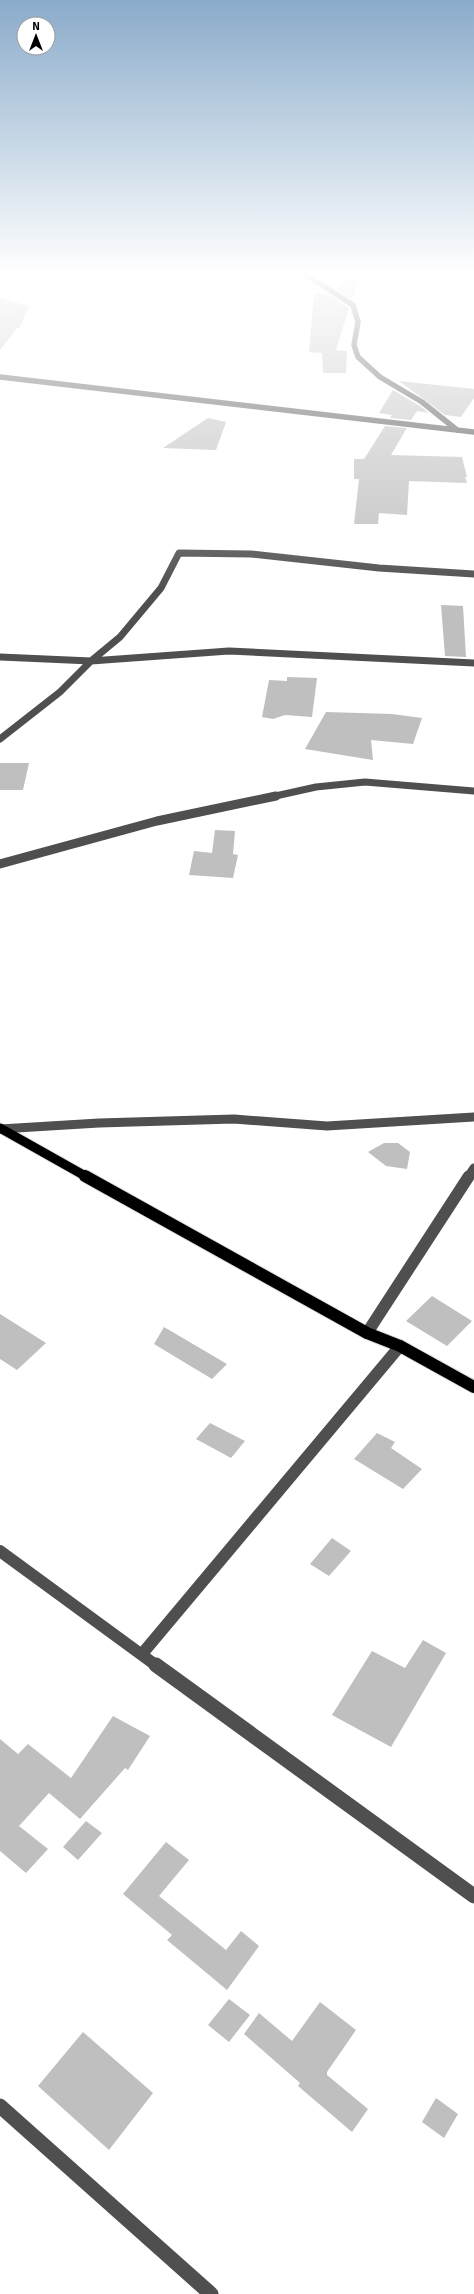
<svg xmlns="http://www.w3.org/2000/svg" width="474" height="2294" font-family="Signika,sans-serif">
  <rect width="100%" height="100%" fill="#fff"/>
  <path fill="#bfbfbf" d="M355 271H361L352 299 336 289Z
    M314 293 328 294 349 308 336 350 347 351 346 373H323L322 353 309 352Z
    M0 298 29 306 19 329 17 328 0 350Z
    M399 381 474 389V398L461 417 445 415Z
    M393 390 420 406 429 413 417 411 411 420 390 418 392 415 379 413Z
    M208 418 226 422 216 450 163 448Z
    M385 426 407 428 391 455 462 457 467 477H465L467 483 409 481 407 515 379 513 378 524H354L359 479H354V459H364Z
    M441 605 463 606 466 657 445 656Z
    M287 677 317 678 312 717 285 715 273 719 262 717 269 680 287 681Z
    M326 712 392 714 422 718 413 744 371 740 373 760 305 749Z
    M0 763H29L23 790H0Z
    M215 830 235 831 233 854 238 855 233 878 189 875 194 851 212 853Z
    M384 1143H398L410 1152 407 1169 386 1166 368 1152Z
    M432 1296 472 1321 447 1346 406 1321Z
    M0 1314 46 1343 17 1370 0 1359Z
    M164 1327 227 1364 212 1379 154 1344Z
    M210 1423 245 1441 231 1458 196 1439Z
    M377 1433 395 1442 391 1448 422 1469 403 1489 354 1459Z
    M332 1538 351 1551 329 1576 310 1564Z
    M423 1640 446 1653 391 1747 332 1715 372 1651 405 1668Z
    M113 1716 150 1736 128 1770 125 1768 80 1819 49 1793 19 1826 48 1849 26 1873 0 1851V1739L18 1754 28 1744 71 1778Z
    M86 1821 102 1833 78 1860 63 1847Z
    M166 1842 189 1860 159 1896 226 1950 241 1931 259 1946 227 1990 167 1940 172 1935 123 1894Z
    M229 1999 250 2015 229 2042 208 2025Z
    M320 2002 356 2030 327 2072V2075L368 2109 352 2132 298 2086 300 2083 244 2034 259 2013 292 2041Z
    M83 2032 153 2093 109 2150 38 2086Z
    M436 2098 458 2114 444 2138 422 2122Z"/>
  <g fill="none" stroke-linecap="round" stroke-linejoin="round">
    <g stroke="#dbdbdb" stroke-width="11">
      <path id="major-far1" d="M0 1128 87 1177"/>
    </g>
    <g stroke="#dbdbdb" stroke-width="14">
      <path id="major" d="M85 1176 367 1333 400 1346 474 1387"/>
    </g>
    <path stroke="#4f4f4f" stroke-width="5.5" d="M300 271 353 305 358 322 354 345 358 357 380 377 422 402 457 430
      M0 377 474 432"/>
    <path stroke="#4f4f4f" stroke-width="7" d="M0 657 91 661 229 651 474 663
      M0 739 60 692 91 661 120 637 161 588 179 553 251 554 379 568 474 574
      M271 797 316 787 365 782 474 791"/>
    <path stroke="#4f4f4f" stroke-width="9" d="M0 864 157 821 276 796
      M0 1129 99 1123 234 1119 327 1126 474 1117
      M468 1177 474 1168"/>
    <path stroke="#4f4f4f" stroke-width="12" d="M367 1333 469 1176
      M0 1551 157 1666
      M142 1654 400 1346"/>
    <path stroke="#4f4f4f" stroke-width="15" d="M156 1665 474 1896
      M0 2106 211 2294"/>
    <use href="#major-far1" stroke="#000" stroke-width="9"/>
    <use href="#major" stroke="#000" stroke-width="12"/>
  </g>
  <linearGradient id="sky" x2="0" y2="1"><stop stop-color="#8aabca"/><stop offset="0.46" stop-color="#fff"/><stop offset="1" stop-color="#fff" stop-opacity="0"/></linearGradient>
  <rect width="474" height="592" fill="url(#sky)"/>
  <g transform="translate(36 36)"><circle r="19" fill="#ffffff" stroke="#999999"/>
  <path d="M0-3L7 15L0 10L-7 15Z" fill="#000000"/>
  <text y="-6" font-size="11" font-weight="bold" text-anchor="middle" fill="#000000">N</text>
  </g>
</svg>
